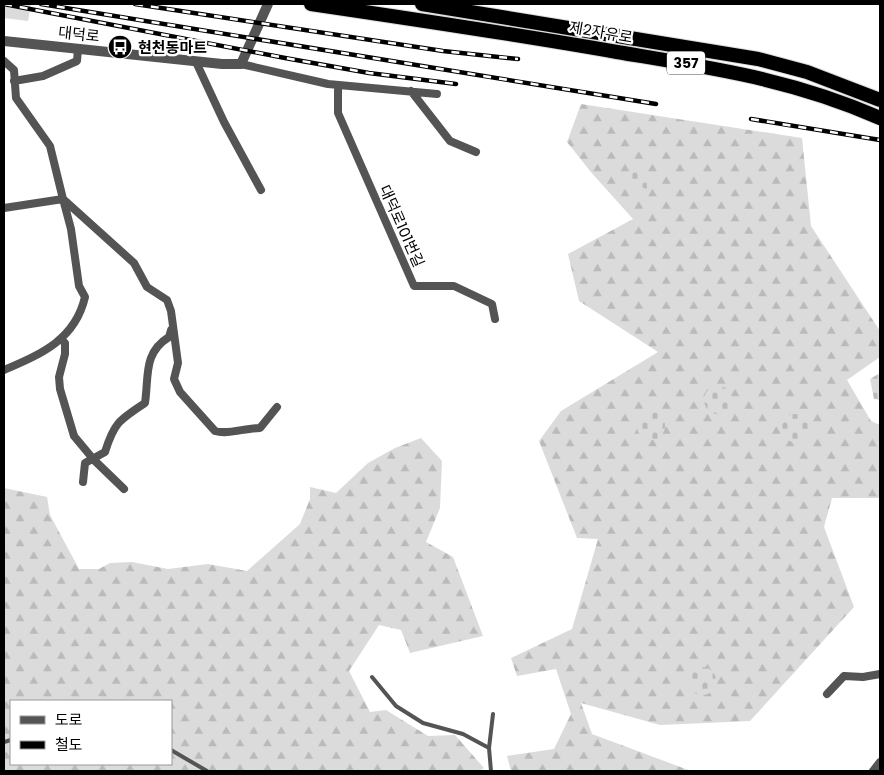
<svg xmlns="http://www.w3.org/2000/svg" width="884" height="775" font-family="Poppins,'Noto Sans KR',sans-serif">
  <defs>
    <pattern id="forest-firs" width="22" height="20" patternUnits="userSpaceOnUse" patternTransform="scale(1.25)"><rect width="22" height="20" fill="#dbdbdb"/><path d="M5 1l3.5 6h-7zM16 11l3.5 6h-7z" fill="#bababa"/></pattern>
    <pattern id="cemetery-stones" width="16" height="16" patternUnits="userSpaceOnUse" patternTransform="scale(1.25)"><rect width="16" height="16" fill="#dbdbdb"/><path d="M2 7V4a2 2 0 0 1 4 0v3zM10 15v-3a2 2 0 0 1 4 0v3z" fill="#bababa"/></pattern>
  </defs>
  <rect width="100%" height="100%" fill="#fff"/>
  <path fill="url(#forest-firs)" fill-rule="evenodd" d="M581 104 802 138 811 226 880 331V357L847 380 871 421 880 425V498H832L824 527 854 607 750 721 660 725 581 703 592 734 691 771H511L507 756 554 749 571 714 556 669 517 676 511 658 572 629 598 539 577 538 539 441 561 411 658 352 579 301 568 254 633 219 590 171 567 142Z
    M421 438 442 461 440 508 426 542 453 557 483 636 410 653 401 630 379 625 349 671 370 712 386 710 428 736 455 735 484 768 480 771H4V488L47 497 50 515 79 569H99L110 563 132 562 168 569 208 564 247 571 300 524 310 499V487L336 493 368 463 395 448ZM11 701H171V764H11Z"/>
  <path fill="url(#cemetery-stones)" d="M630 168 646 172 647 189C636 186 628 181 630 168Z
    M880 373V400L874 399 870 379Z
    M704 400a14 14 0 1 1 28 0a14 14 0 1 1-28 0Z
    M637 426a14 14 0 1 1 28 0a14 14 0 1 1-28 0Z
    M781 428a14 14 0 1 1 28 0a14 14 0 1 1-28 0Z
    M688 681a14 14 0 1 1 28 0a14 14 0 1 1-28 0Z"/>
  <path fill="#dbdbdb" d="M4 4H31L28 21 4 18Z"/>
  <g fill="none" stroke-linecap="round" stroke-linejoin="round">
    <g stroke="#dbdbdb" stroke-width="16">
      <path id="trunk" d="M311 4C413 19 515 34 617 52 711 68 792 79 880 118
        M422 4 758 59 807 72 880 100"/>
    </g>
    <path stroke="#545454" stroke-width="4" d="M372 677 396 706 423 723 463 734 489 748
      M4 742 11 740
      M171 750 207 771
      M491 771 489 748 493 714"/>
    <path stroke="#545454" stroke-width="8" d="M4 61 14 70 16 98 50 146 63 199 134 263 147 287 167 300 171 311 178 363 174 379 180 392 215 431C227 435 245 428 260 428L277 407
      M196 62 224 122 261 190
      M241 64 328 84 437 94
      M14 81 43 76 77 61 78 49
      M338 85V113L414 286H454L492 304 495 319
      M411 91 450 141 476 152
      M4 208 63 199 71 229 79 286 85 297C75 340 41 354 4 370
      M62 340 65 343V354L59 377 60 389 74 436 94 460 124 489
      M83 482 85 463 105 452C114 423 119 420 145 403 149 376 143 353 169 337L171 330
      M827 694 844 676 863 677 880 674
      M873 771 880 762"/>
    <path stroke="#545454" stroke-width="10" d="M4 41 222 64H241L268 4"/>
    <use href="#trunk" stroke="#000" stroke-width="14"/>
    <g stroke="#000" stroke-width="4.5">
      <path id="rail" d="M4 4 285 58 369 73 456 84
        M41 4 656 104
        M135 4 443 51 518 59
        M751 119 880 140"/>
    </g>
    <use href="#rail" stroke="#fff" stroke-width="2.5" stroke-dasharray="8" stroke-linecap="butt"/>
  </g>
  <defs>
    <g id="bus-disc" transform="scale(1.25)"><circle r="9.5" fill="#000" stroke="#fff"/><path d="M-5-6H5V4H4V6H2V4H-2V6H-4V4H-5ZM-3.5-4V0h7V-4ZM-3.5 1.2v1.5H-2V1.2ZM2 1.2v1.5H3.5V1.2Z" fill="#fff"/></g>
  </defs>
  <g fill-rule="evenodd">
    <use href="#bus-disc" x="120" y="47"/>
  </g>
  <g text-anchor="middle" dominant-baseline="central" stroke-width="4.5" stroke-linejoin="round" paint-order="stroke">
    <rect fill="#fff" stroke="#4c4c4c" stroke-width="1" x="667" y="51.5" width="38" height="23" rx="4"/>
    <g font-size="14" font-weight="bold" fill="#000">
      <text x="686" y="63">357</text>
    </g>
    <g font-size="15" fill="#000" stroke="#fff">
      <text transform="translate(601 32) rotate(10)">제2자유로</text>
      <text transform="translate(79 34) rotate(6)">대덕로</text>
      <text transform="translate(402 226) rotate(66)">대덕로101번길</text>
    </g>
    <g font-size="15" font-weight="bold" fill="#000" stroke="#fff" text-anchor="start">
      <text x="138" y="47">현천동마트</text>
    </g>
  </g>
  <rect width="884" height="775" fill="none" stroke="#000000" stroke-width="10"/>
  <rect x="10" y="700" width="162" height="65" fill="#ffffff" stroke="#999999"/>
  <rect x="20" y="716" width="25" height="8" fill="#545454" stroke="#999999"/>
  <text x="55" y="725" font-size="15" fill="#000000">도로</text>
  <rect x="20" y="741" width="25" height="8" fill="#000000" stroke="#999999"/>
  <text x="55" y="750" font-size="15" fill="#000000">철도</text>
</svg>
